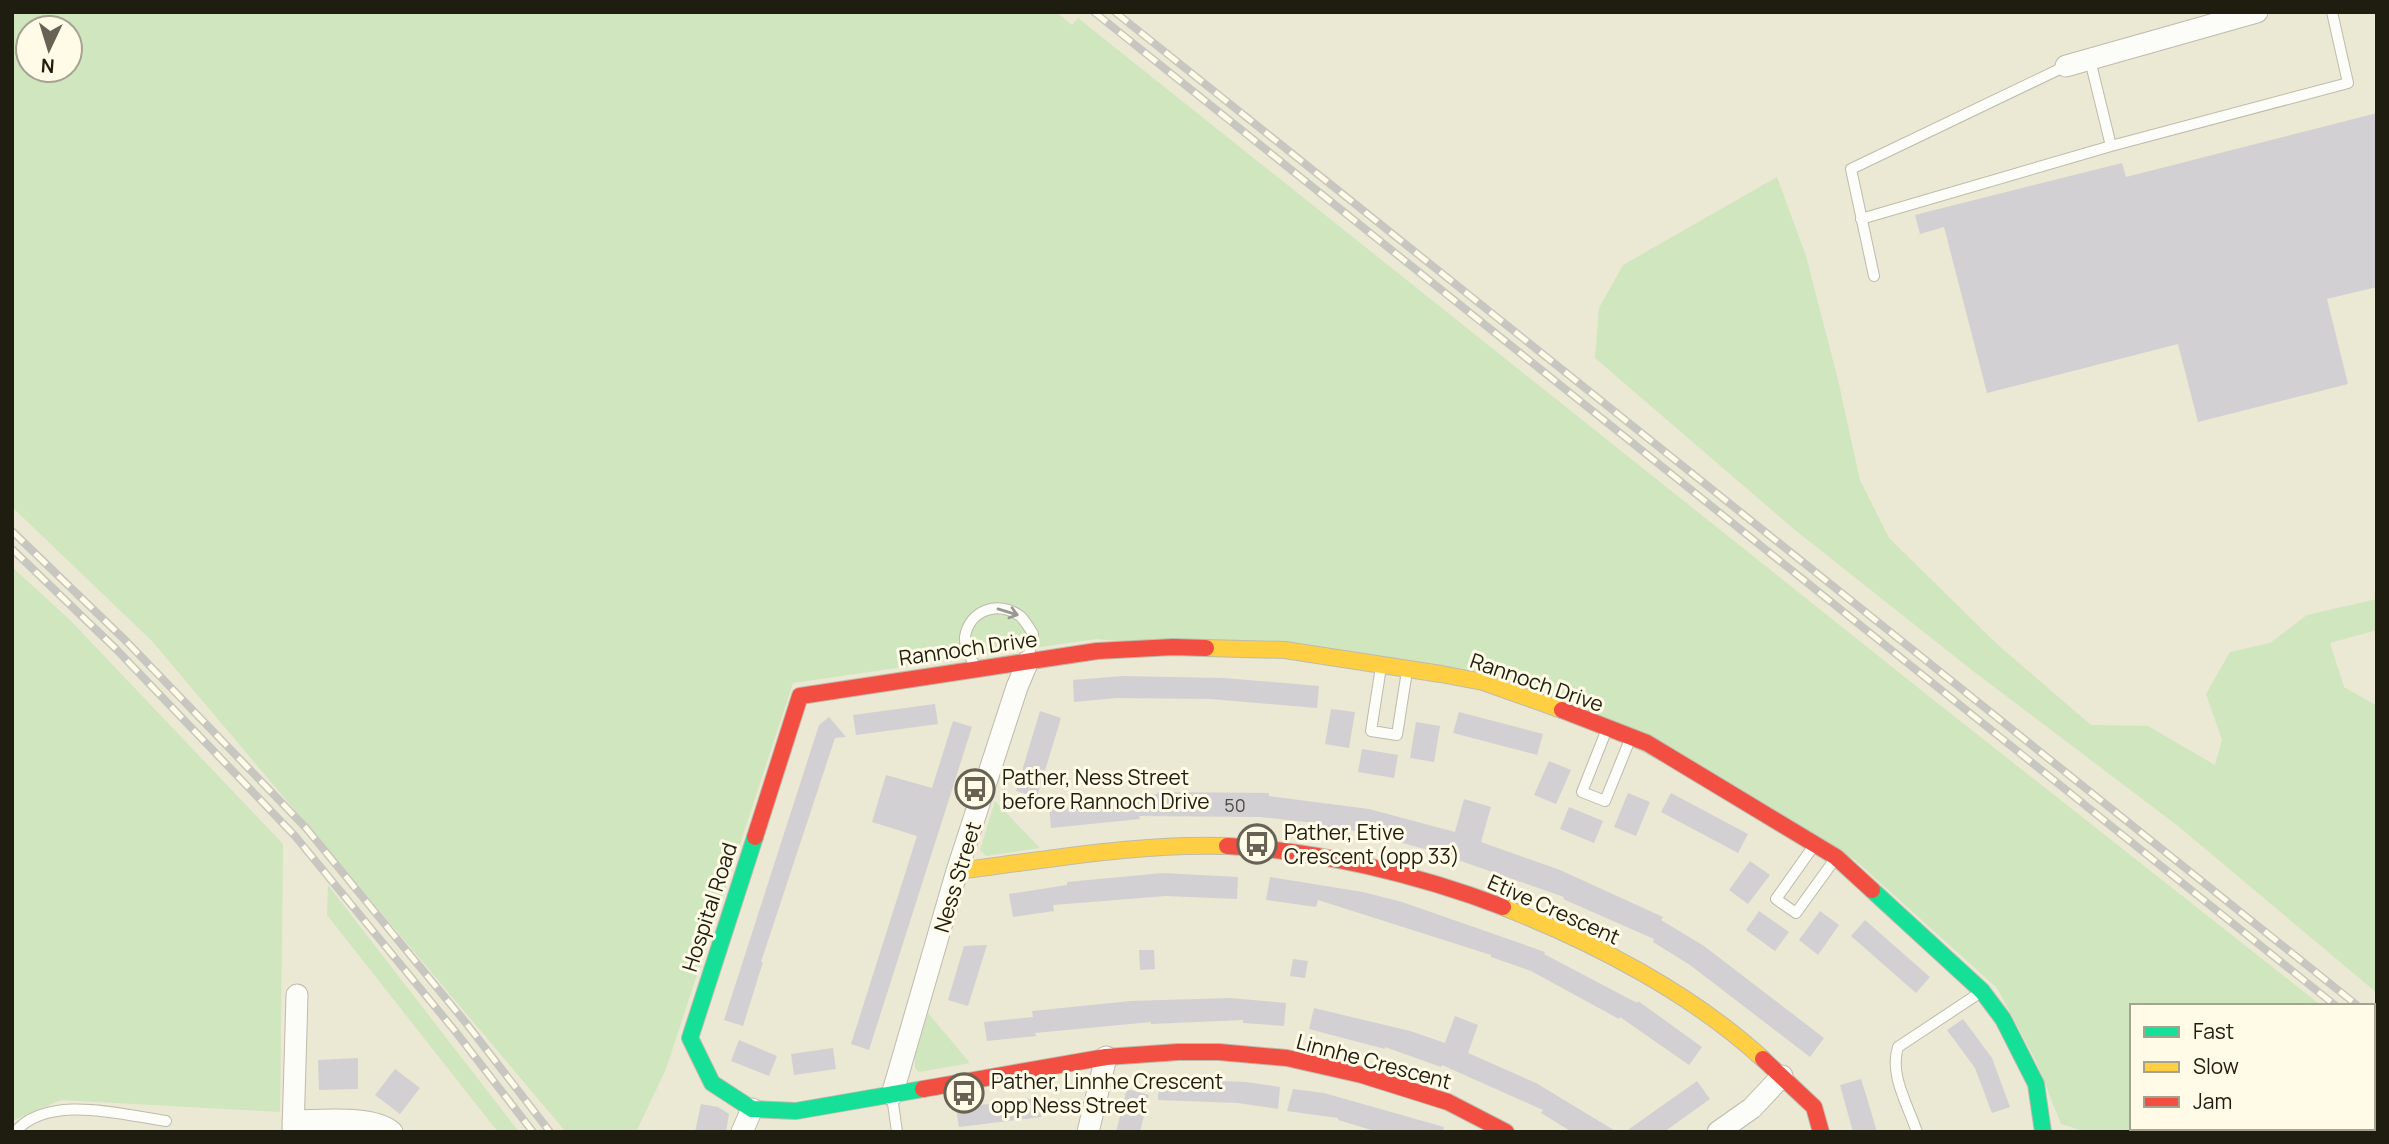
<svg xmlns="http://www.w3.org/2000/svg" width="2389" height="1144" font-family="Manrope,sans-serif">
  <rect width="100%" height="100%" fill="#ebe8d4"/>
  <path fill="#d0e6be" fill-rule="evenodd" d="M12 12H1056L1072 25 1078 18 1931 698 2322 1006H2132V1128H2373V1046L2377 1049V1132H2088L2061 1124 2036 1061 1997 988 1855 860 1486 673 1096 639 793 683 666 1069 636 1132H566L152 641 12 507ZM28 28H70V70H28Z
    M1777 177 1806 256 1838 380 1860 480 1889 538 1998 645 2091 725 2148 726 2215 765 2222 740 2206 694 2230 652 2270 643 2307 615 2377 599V630L2330 643 2344 687 2377 706V993L2178 826 1973 671 1795 530 1595 358 1599 308 1623 265Z
    M12 567 69 619 283 844 280 1112 61 1100 12 1121Z
    M995 801 1040 848 986 856 980 850Z
    M328 885 519 1132H498L327 915Z
    M928 1013 970 1063 919 1072 915 1068V1057Z"/>
  <path fill="#d2d0d3" d="M2377 113V287L2327 299 2348 384 2198 422 2178 344 1987 393 1944 227 1920 234 1915 215 2122 163 2126 177Z
    M1123 676 1224 678 1319 686 1317 708 1210 699 1116 698 1074 702 1073 680Z
    M935 704 938 724 856 735 853 715Z
    M1331 709 1355 712 1349 748 1325 744Z
    M1040 711 1061 718 1037 797 1016 791Z
    M1459 712 1543 734 1537 755 1453 733Z
    M829 717 846 737 835 738 761 962H763L743 1026 724 1020 819 725Z
    M953 721 972 727 869 1050 851 1044 917 836 872 822 886 775 932 788Z
    M1416 722 1440 726 1434 762 1410 758Z
    M1362 749 1398 755 1394 778 1358 772Z
    M1549 761 1571 770 1556 804 1534 795Z
    M1158 792 1269 793V796L1369 809 1455 832 1464 799 1491 807 1481 842 1560 870 1663 917 1661 920 1704 946 1824 1038 1810 1057 1690 965 1653 942 1654 939 1563 899 1564 897 1432 851 1362 832 1315 825V823L1260 817 1139 816 1140 819 1051 828 1049 804 1158 794Z
    M1628 793 1650 802 1636 836 1614 827Z
    M1671 793 1748 834 1738 853 1661 812Z
    M1569 807 1603 821 1594 843 1560 829Z
    M1750 861 1770 875 1748 904 1729 890Z
    M1163 873 1238 877 1237 899 1166 896 1053 905 1054 911 1013 917 1009 894 1067 885V882Z
    M1270 877 1363 892 1402 902 1545 952 1544 954 1637 1003 1638 1001 1702 1047 1689 1065 1620 1017 1619 1019 1531 971 1491 957V955L1318 900 1316 907 1266 900Z
    M1759 911 1789 932 1775 951 1746 930Z
    M1820 911 1839 925 1818 955 1799 940Z
    M1865 920 1930 977 1916 993 1851 936Z
    M987 945 968 1006 948 1000 964 946Z
    M1139 950H1154L1155 969 1140 970Z
    M1293 959 1308 961 1305 978 1290 976Z
    M1230 998 1286 1003 1284 1026 1243 1023V1020L1151 1024V1022L1035 1033 1036 1036 987 1041 984 1022 1033 1017 1032 1011 1131 1001Z
    M1314 1008 1410 1031 1445 1043 1455 1016 1478 1025 1468 1053 1536 1083 1617 1132H1572L1541 1113 1543 1110 1442 1065 1441 1067 1385 1047V1049L1309 1029Z
    M1963 1019 1992 1058 2010 1107 1992 1113 1975 1068 1947 1030Z
    M739 1040 777 1056 769 1076 731 1061Z
    M833 1048 836 1069 794 1075 791 1054Z
    M358 1058V1089L319 1090 318 1060Z
    M395 1069 420 1088 400 1114 375 1095Z
    M1159 1079 1246 1082 1280 1087 1278 1109 1238 1103 1158 1100Z
    M1861 1079 1867 1098 1877 1132H1853L1840 1085Z
    M1697 1081 1710 1099 1664 1132H1625Z
    M1127 1089 1149 1095 1140 1132H1116Z
    M1293 1089 1324 1093 1444 1127 1443 1132H1378L1338 1120V1118L1287 1111Z
    M1039 1098 1041 1117 959 1127 956 1108Z
    M701 1104 718 1107 729 1114 726 1132H695Z"/>
  <g fill="none" stroke-linecap="round" stroke-linejoin="round">
    <g stroke="#bebbac" stroke-width="12">
      <path id="lane" d="M2090 60 2111 146
        M1861 219 2111 146 2348 83 2332 12
        M1874 276 1851 169 2066 66
        M1381 667 1371 731 1397 735 1407 671
        M976 668C971 658 964 648 965 637 969 610 999 600 1020 616 1025 620 1029 628 1033 634L1028 660
        M1607 729 1582 792 1605 801 1631 737
        M1815 844 1776 899 1796 913 1835 859
        M892 1096 897 1132
        M15 1132C48 1093 123 1115 166 1121
        M1917 1132C1908 1105 1889 1075 1898 1047L1981 992"/>
    </g>
    <g stroke="#bebbac" stroke-width="23">
      <path id="street" d="M2066 66 2257 12
        M892 1095 957 871 1017 687 1028 661
        M293 1121C319 1121 373 1115 392 1132
        M293 1132 297 995
        M742 1132 752 1109
        M1088 1132 1106 1057
        M1718 1132 1752 1108 1782 1076"/>
    </g>
    <g stroke="#bebbac" stroke-width="18">
      <path id="fast" d="M755 837 690 1038 712 1083 752 1109 796 1111 923 1089
        M1872 890 1982 991 2003 1019 2036 1084 2043 1132"/>
    </g>
    <g stroke="#bebbac" stroke-width="18">
      <path id="slow" d="M1206 648 1285 650 1441 674 1483 682 1562 710
        M957 871C1047 860 1137 843 1227 846
        M1503 907C1593 942 1691 993 1763 1059"/>
    </g>
    <g stroke="#bebbac" stroke-width="18">
      <path id="jam" d="M1562 710 1647 743 1836 857 1872 890
        M755 837 800 696 1097 651 1173 647 1206 648
        M1227 846C1317 850 1419 875 1503 907
        M1763 1059 1814 1107 1821 1132
        M923 1089 1106 1057 1178 1052H1219L1287 1058 1362 1075 1448 1102 1506 1132"/>
    </g>
    <use href="#lane" stroke="#fcfcf9" stroke-width="10"/>
    <use href="#street" stroke="#fcfcf9" stroke-width="21"/>
    <use href="#fast" stroke="#16e098" stroke-width="16"/>
    <use href="#slow" stroke="#ffcf43" stroke-width="16"/>
    <use href="#jam" stroke="#f24e42" stroke-width="16"/>
    <g stroke="#c7c6c0" stroke-width="8">
      <path id="rail" d="M1094 12 2336 1006
        M1115 12 2358 1006
        M12 531 127 642 306 828 466 1023 550 1132
        M12 549 116 649 295 836 455 1031 533 1132
        M2373 1018 2377 1021
        M2373 1035 2377 1038"/>
    </g>
    <use href="#rail" stroke="#fffbe6" stroke-width="5" stroke-dasharray="16" stroke-linecap="butt"/>
  </g>
  <defs><path id="oneway-shaft" d="M-6 0H5M1.5-3L5.5 0L1.5 3" fill="none" stroke-width="1.6" stroke-linecap="round" stroke-linejoin="round" transform="scale(1.75)"/></defs>
  <use stroke="#999790" href="#oneway-shaft" transform="translate(1008 612) rotate(17)"/>
  <defs>
    <g id="bus-ring" transform="scale(2.0125)"><circle r="9.5" fill="#fffbe6" stroke="#666355" stroke-width="1.5"/><path d="M-5-6H5V4H4V6H2V4H-2V6H-4V4H-5ZM-3.5-4V0h7V-4ZM-3.5 1.2v1.5H-2V1.2ZM2 1.2v1.5H3.5V1.2Z" fill="#666355"/></g>
  </defs>
  <g fill-rule="evenodd">
    <use href="#bus-ring" x="975" y="789"/>
    <use href="#bus-ring" x="1257" y="844"/>
    <use href="#bus-ring" x="964" y="1093"/>
  </g>
  <g text-anchor="middle" dominant-baseline="central" stroke-width="6" stroke-linejoin="round" paint-order="stroke">
    <g font-size="18" fill="#4c4941">
      <text x="1235" y="805">50</text>
    </g>
    <g font-size="21" fill="#1f1c10" stroke="#fffbe6">
      <text transform="translate(968 648) rotate(-8)">Rannoch Drive</text>
      <text transform="translate(1537 682) rotate(19)">Rannoch Drive</text>
      <text transform="translate(957 877) rotate(-73)">Ness Street</text>
      <text transform="translate(709 907) rotate(-72)">Hospital Road</text>
      <text transform="translate(1554 909) rotate(24)">Etive Crescent</text>
      <text transform="translate(1374 1061) rotate(15)">Linnhe Crescent</text>
    </g>
    <g font-size="21" fill="#1f1c10" stroke="#fffbe6" text-anchor="start">
      <text x="1002" y="777">Pather, Ness Street<tspan x="1002" dy="24">before Rannoch Drive</tspan></text>
      <text x="1284" y="832">Pather, Etive<tspan x="1284" dy="24">Crescent (opp 33)</tspan></text>
      <text x="991" y="1081">Pather, Linnhe Crescent<tspan x="991" dy="24">opp Ness Street</tspan></text>
    </g>
  </g>
  <rect width="2389" height="1144" fill="none" stroke="#1f1c10" stroke-width="28"/>
  <rect x="2130" y="1004" width="245" height="126" fill="#fffbe6" stroke="#a5a290" stroke-width="2"/>
  <rect x="2144" y="1027" width="35" height="10" fill="#16e098" stroke="#a5a290" stroke-width="2"/>
  <text x="2193" y="1039" font-size="21" fill="#1f1c10">Fast</text>
  <rect x="2144" y="1062" width="35" height="10" fill="#ffcf43" stroke="#a5a290" stroke-width="2"/>
  <text x="2193" y="1074" font-size="21" fill="#1f1c10">Slow</text>
  <rect x="2144" y="1097" width="35" height="10" fill="#f24e42" stroke="#a5a290" stroke-width="2"/>
  <text x="2193" y="1109" font-size="21" fill="#1f1c10">Jam</text>
  <g transform="translate(49 49) rotate(184)"><circle r="33" fill="#fffbe6" stroke="#a5a290" stroke-width="2"/>
  <path d="M0-5L12 26L0 18L-12 26Z" fill="#666355"/>
  <text y="-10" font-size="19" font-weight="bold" text-anchor="middle" fill="#1f1c10">N</text>
  </g>
</svg>
